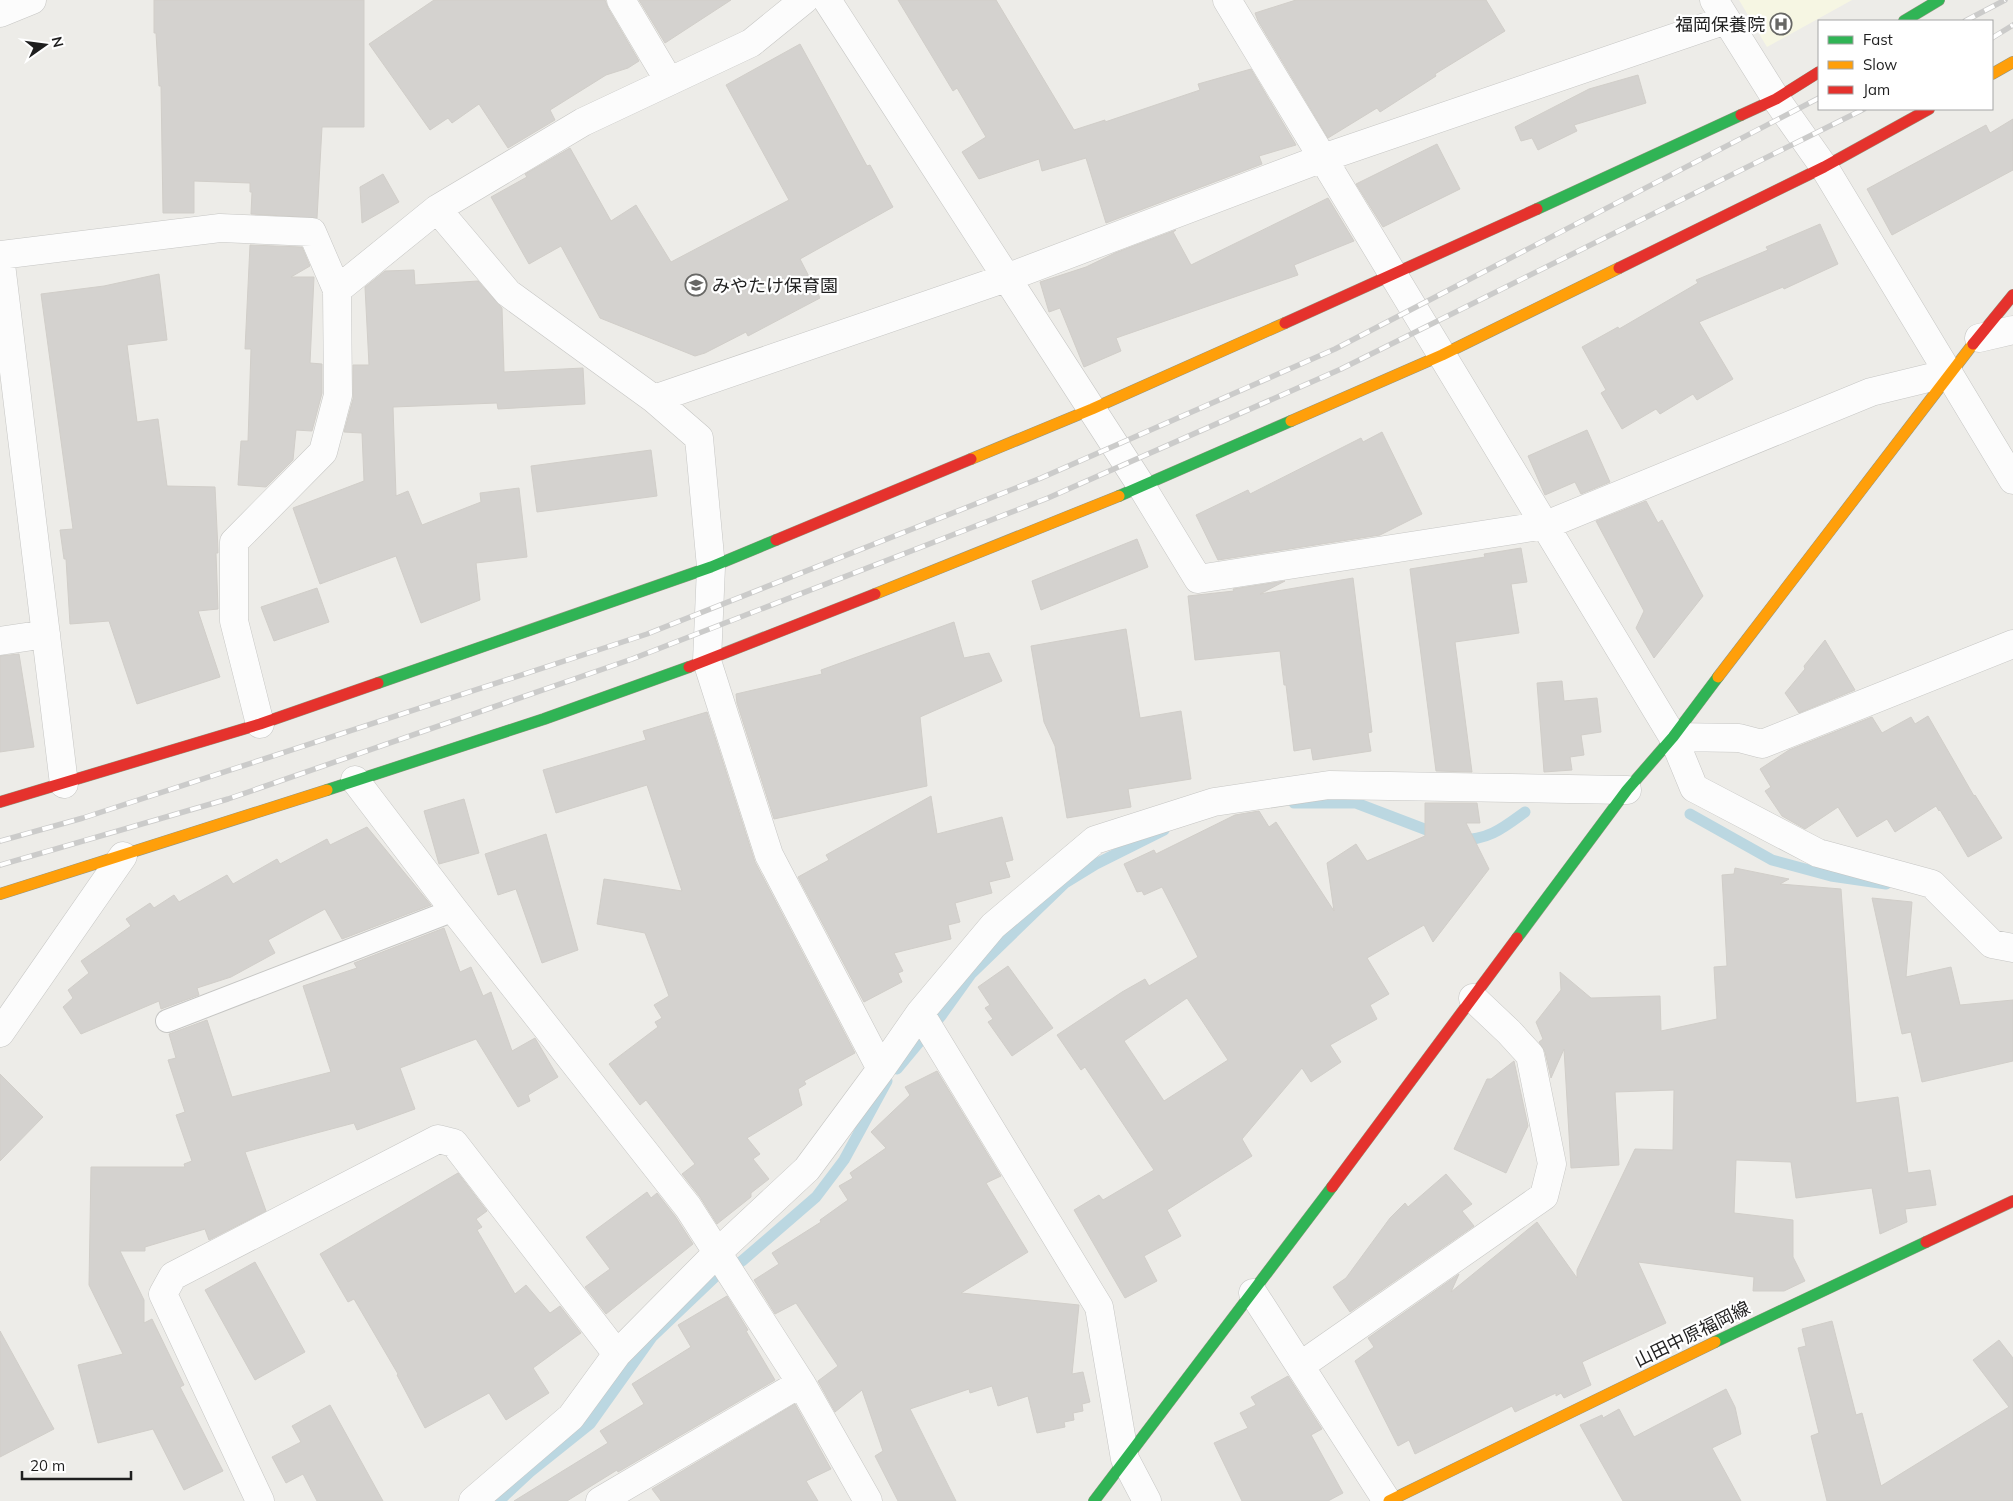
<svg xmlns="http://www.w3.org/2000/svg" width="2013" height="1501" font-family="Mulish,'Noto Sans JP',sans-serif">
  <rect width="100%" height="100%" fill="#edece8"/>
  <path fill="#f6f6e3" d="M1739 0H1852L1767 47Z"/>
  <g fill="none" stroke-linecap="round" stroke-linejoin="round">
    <path stroke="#bbd7e1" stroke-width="11" d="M1294 803H1356L1440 835
      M1690 814 1772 860 1831 876 1886 884
      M1460 840C1489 840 1503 828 1525 812
      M897 1069 941 1016 971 974 1065 883 1096 864 1164 830
      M499 1501 530 1472 590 1424 652 1337 716 1276 742 1261 816 1197 844 1160 887 1081"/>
  </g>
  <path fill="#d4d2cf" stroke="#d1cec9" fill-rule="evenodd" d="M154 0H364V127H322L317 218 251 214 252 192H250V183L194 181V213H163L161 86H159L156 33H154Z
    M434 0H605L608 8 639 61 628 68 606 75 550 110 555 120 508 148 479 104 452 123 448 118 430 130 369 44Z
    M639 0H731L665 43Z
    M898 0H996L1074 130 1105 120V122L1200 90 1198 84 1251 69 1296 145 1259 156 1262 164 1106 223 1086 158 1042 171 1039 159 979 179 962 152 986 137 957 88 953 91Z
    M1296 0H1486L1505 31 1435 74 1436 76 1380 112 1377 108 1328 138 1258 21 1255 13Z
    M800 44 867 166 870 165 893 207 800 259 820 298 748 336 746 332 705 353 695 356 600 318 561 246 529 264 491 197 527 177 525 174 570 148 611 221 636 205 671 262 789 200 726 85Z
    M1638 75 1646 103 1574 125 1577 131 1538 150 1532 138 1521 141 1515 127 1589 89Z
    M2013 119V170L1892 235 1867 189 1986 125 1990 133Z
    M1437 144 1460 189 1383 227 1356 184Z
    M383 174 399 202 362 223 360 187Z
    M1328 198 1354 241 1294 265 1298 275 1116 338 1121 351 1084 367 1060 308 1049 312 1040 282 1086 267 1115 253 1176 230 1173 232 1191 265Z
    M1820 224 1838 264 1784 289 1783 287 1699 322 1733 379 1697 400 1693 394 1660 414 1656 409 1622 429 1601 393 1606 390 1582 347 1618 327 1619 329 1698 283 1696 280 1768 250 1766 247Z
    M250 245 302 247 310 266 291 277H314L310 363 322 364V393L312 431 296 430 293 460 266 487 238 485 241 441H248L251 349H245Z
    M414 270 415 285 478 281 502 308 504 372 583 368 585 404 498 409 497 403 393 407 396 496 408 491 422 525 481 502 480 493 519 488 527 557 476 563 480 600 421 623 396 556 320 584 293 508 364 481 362 433 344 432 353 399V365H369L365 287 385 271Z
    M159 274 167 340 127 345 137 422 158 419 167 486 215 487 218 550V553H216L218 609 198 611 220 677 137 704 109 621 70 624 66 559H64L60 530 73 529 41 294 104 286Z
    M1587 430 1610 482 1581 494 1575 482 1545 495 1528 456Z
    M1382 432 1422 514 1380 535 1218 560 1196 515 1248 490 1250 494 1361 438 1363 442Z
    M651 450 657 496 537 512 531 466Z
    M1646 501 1658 523 1662 520 1703 596 1654 658 1636 628 1644 611 1596 521Z
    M1137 539 1148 567 1041 610 1032 581Z
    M1521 548 1527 582 1511 584 1519 633 1455 642 1472 772 1436 771 1410 569 1485 557 1484 554Z
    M1353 578 1372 732 1368 733 1371 751 1313 760 1311 748 1294 751 1286 685H1284L1280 651 1195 660 1188 596 1234 591 1233 589 1285 581 1260 594Z
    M317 588 329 622 274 641 261 607Z
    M954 622 964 658 989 653 1002 681 920 717 927 786 774 819 737 703 736 694 822 674 821 670Z
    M1126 629 1140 718 1181 711 1191 779 1128 789 1131 807 1067 818 1055 746 1044 722 1031 646Z
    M1825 640 1855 690 1799 713 1785 693 1805 669 1804 666Z
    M19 654 34 747 0 752V656Z
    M1562 681 1564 701 1597 698 1601 732 1581 735 1584 755 1570 757 1572 770 1544 772 1537 683Z
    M707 712 755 862 855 1053 804 1081 806 1084 798 1089 802 1105 747 1138 760 1154 753 1159 769 1179 751 1193V1197L717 1224 700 1197 682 1174 695 1164 646 1100 640 1105 609 1064 658 1027 655 1022 662 1018 654 1005 669 996 645 933 597 924 604 879 682 891 647 785 556 813 543 770 646 740 643 731Z
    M1928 716 1974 796 1975 795 2002 838 1968 857 1940 810 1939 811 1936 806 1895 832 1887 819 1857 837 1838 807 1805 829 1782 816 1765 791 1771 787 1760 769 1789 750 1872 717 1882 733 1911 717 1915 724Z
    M931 796 937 834 1002 817 1013 860 1005 862 1010 877 989 882 992 893 955 903 960 922 948 925 951 939 894 953 903 971 898 973 902 982 864 1002 798 877 829 860 826 855Z
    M464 799 479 853 439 864 424 811Z
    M1425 803H1477L1480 823H1466L1489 869 1433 942 1424 925 1367 958 1389 994 1370 1005 1377 1019 1330 1045 1341 1062 1311 1082 1302 1068 1242 1139 1252 1156 1167 1210 1181 1236 1144 1256 1157 1281 1125 1298 1074 1210 1099 1195 1103 1200 1154 1170 1085 1067 1081 1070 1057 1035 1122 992 1145 979 1149 986 1198 957 1162 887 1144 895 1142 891 1137 892 1124 864 1154 850 1156 854 1235 815 1259 811 1269 827 1276 822 1334 911 1327 863 1356 844 1367 861 1425 836ZM1187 998 1228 1060 1164 1101 1124 1041Z
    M367 827 431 905 342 939 325 909 268 940 275 953 231 977 197 988 199 995 161 1009 159 1001 81 1034 63 1007 73 998 68 990 89 973 81 961 131 926 126 919 150 903 154 908 174 895 179 902 227 875 233 884 277 859 280 864 327 839 330 845Z
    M546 834 578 950 542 963 516 889 498 895 485 854Z
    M1735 868 1789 879 1780 884 1841 889 1856 1103 1898 1097 1908 1173 1930 1170 1936 1205 1905 1209 1907 1222 1880 1234 1872 1188 1796 1198 1791 1162 1736 1160 1734 1213 1793 1220V1257L1805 1281 1784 1291H1753L1754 1277 1638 1262 1666 1323 1582 1362 1591 1385 1564 1398 1561 1393 1556 1396V1393L1515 1412 1512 1406 1415 1454 1409 1440 1398 1446 1355 1361 1374 1347 1368 1338 1459 1274 1451 1292 1537 1222 1577 1278V1270L1635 1149 1673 1150 1674 1090 1615 1092 1619 1165 1571 1168 1564 1049 1551 1078 1545 1052 1539 1042 1543 1039 1536 1022 1561 990 1560 972 1591 998 1660 996 1661 1031 1717 1019 1714 967 1727 966 1722 875 1734 874Z
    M1872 898 1912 902 1906 977 1951 967 1960 1005 2013 1000V1061L1922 1082 1911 1032 1902 1034Z
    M444 928 460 972 471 967 483 996 491 992 512 1051 535 1038 558 1077 528 1095 530 1101 518 1107 476 1039 400 1068 415 1109 357 1130 354 1123 245 1152 266 1211 209 1240 205 1229 145 1247V1251H120L144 1300V1323L152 1319 184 1385 180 1387 223 1471 184 1490 153 1429 98 1443 78 1365 123 1354 89 1285 91 1167H185L184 1164 192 1161 176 1115 185 1112 168 1060 176 1058 169 1034 207 1020 232 1097 331 1072 303 986 357 968 354 963Z
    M1008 966 1053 1028 1012 1056 988 1022 993 1019 985 1008 990 1005 978 987Z
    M1514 1061 1528 1126 1506 1173 1454 1149 1487 1079H1491Z
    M937 1071 1001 1176 986 1183 1028 1252 961 1293 1079 1305 1072 1374 1083 1372 1090 1402 1082 1404 1083 1411 1073 1413 1074 1420 1064 1422 1065 1427 1037 1433 1028 1396 998 1406 992 1386 970 1393 969 1389 910 1409 956 1501H898L875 1456 883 1451 862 1390 835 1412 818 1381 838 1366 796 1303 775 1314 754 1280 779 1264 772 1253 821 1222 820 1220 848 1200 839 1186 853 1178 850 1173 886 1148 871 1132 910 1095 905 1087Z
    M0 1074 43 1117 0 1161Z
    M458 1173 487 1211 476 1219 482 1227 477 1230 515 1294 526 1285 550 1313 560 1306 581 1333 533 1368 549 1393 506 1420 489 1393 425 1428 397 1375 398 1374 354 1299 348 1302 320 1254Z
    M1446 1174 1472 1204 1462 1211 1474 1226 1350 1312 1333 1287 1346 1278 1390 1218 1405 1203 1408 1207Z
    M647 1192 651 1198 657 1193 675 1216 693 1244 606 1314 585 1287 610 1269 586 1237Z
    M255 1262 305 1352 255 1380 205 1290Z
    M727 1296 748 1330 746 1331 775 1380 618 1472 617 1470 567 1501H514L608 1443 600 1431 644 1404 632 1384 691 1347 678 1325Z
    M1832 1321 1856 1415 1862 1413 1881 1486 2009 1407 1973 1360 1999 1340 2013 1358V1501H1827L1811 1436 1819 1433 1798 1348 1806 1346 1802 1329Z
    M0 1331 54 1429 0 1457Z
    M1288 1376 1322 1429 1311 1435 1343 1493 1328 1501H1242L1214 1443 1248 1428 1240 1413 1256 1405 1251 1397Z
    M1726 1389 1735 1407 1741 1434 1712 1448 1741 1501H1623L1580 1425 1602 1415 1603 1418 1619 1409 1634 1437Z
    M795 1404 831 1469 806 1481 818 1501H661L652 1489Z
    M330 1405 383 1501H317L303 1474 286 1483 272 1457 301 1442 292 1426Z"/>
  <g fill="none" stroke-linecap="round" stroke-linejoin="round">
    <g stroke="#c6c6c4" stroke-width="24">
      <path id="lane" d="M167 1021 454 910"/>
    </g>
    <g stroke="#c6c6c4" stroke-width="29">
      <path id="street" d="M621 0 669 81
        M827 0 1142 487 1198 579 1546 525 1871 392 1949 373
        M1227 0 1673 737 1694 788 1818 853 1932 884 1992 944 2013 948
        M1714 0 1776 99 1824 167 2013 480
        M0 13 32 0
        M437 209 508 293 654 399 699 438 711 567 707 661 769 855 881 1069
        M0 255 220 228 312 232 337 290
        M0 256 64 784
        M1979 338 2013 330
        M654 399 1006 278 1323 158 1726 20
        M0 641 46 634
        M260 724 234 621V542L323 452 338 395 337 290 437 209 583 122 751 43 804 0
        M1673 737 1739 738 1762 744 2013 644
        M355 780 454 910 688 1207 801 1383 868 1501
        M920 1013 1099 1307 1125 1459 1147 1501
        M0 1033 123 856
        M1253 1293 1387 1501
        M1300 1366 1544 1196 1552 1164 1530 1055 1509 1032 1473 998
        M260 1501 163 1294 173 1276 438 1139 454 1143 617 1354
        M473 1501 571 1417 617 1354 718 1252 807 1169 881 1069 920 1013 993 926 1095 840 1214 802 1329 785 1627 790
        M600 1501 801 1383"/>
    </g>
    <g stroke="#949780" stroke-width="12">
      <path id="fast" d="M1904 21 1939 0
        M1537 209 1741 115
        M1119 496 1291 421
        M378 683 711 567 776 540
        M327 790 544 719 689 667
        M1517 938 1627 790 1673 737 1718 677
        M1715 1342 1926 1242
        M1094 1501 1332 1187"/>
    </g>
    <g stroke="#949780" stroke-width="12">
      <path id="slow" d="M1992 74 2013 62
        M1291 421 1442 355 1619 268
        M971 459 1092 409 1285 323
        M875 594 1119 496
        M1718 677 1973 344
        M0 894 327 790
        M1389 1501 1715 1342"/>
    </g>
    <g stroke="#949780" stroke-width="12">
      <path id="jam" d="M1741 115 1776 99 1819 72
        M1619 268 1824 167 1929 109
        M1285 323 1537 209
        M1973 344 2013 295
        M776 540 971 459
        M689 667 875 594
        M0 802 260 724 378 683
        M1332 1187 1517 938
        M1926 1242 2013 1201"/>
    </g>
    <use href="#lane" stroke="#fcfcfc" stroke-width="22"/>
    <use href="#street" stroke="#fcfcfc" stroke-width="28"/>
    <use href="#fast" stroke="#30b455" stroke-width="11"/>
    <use href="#slow" stroke="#ff9f0a" stroke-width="11"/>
    <use href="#jam" stroke="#e5322d" stroke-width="11"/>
    <g stroke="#cbcbca" stroke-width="5.5">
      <path id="rail" d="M1965 21 2005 0
        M1992 38 2013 25
        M0 841 83 818 647 634 1041 478 1335 349 1819 98
        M0 865 228 799 632 659 1048 498 1341 369 1864 109"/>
    </g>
    <use href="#rail" stroke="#fff" stroke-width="4" stroke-dasharray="11" stroke-linecap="butt"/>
  </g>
  <defs>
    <g id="hospital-ring" transform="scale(1.125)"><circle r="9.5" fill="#fff" stroke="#676765" stroke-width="1.5"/><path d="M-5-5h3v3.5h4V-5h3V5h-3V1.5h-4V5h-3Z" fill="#676765"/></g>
    <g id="school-ring" transform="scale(1.125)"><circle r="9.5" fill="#fff" stroke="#676765" stroke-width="1.5"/><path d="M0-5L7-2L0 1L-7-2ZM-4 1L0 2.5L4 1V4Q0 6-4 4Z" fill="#676765"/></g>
  </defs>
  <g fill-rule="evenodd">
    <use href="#hospital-ring" x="1781" y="24"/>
    <use href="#school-ring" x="696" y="285"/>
  </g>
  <g text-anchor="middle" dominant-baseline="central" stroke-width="4.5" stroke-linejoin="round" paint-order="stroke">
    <g font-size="18" fill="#1f1f1f" stroke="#fff" text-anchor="end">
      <text x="1765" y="24">福岡保養院</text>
      <text x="712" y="285" text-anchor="start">みやたけ保育園</text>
    </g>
    <g font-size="18" fill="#1f1f1f" stroke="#fff">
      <text transform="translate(1692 1334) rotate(-26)">山田中原福岡線</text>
    </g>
  </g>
  <rect x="1818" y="20" width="175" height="90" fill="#ffffff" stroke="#a5a5a5"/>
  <rect x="1828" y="36" width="25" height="8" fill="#30b455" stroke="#a5a5a5"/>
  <text x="1863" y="45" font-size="15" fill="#1f1f1f">Fast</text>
  <rect x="1828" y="61" width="25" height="8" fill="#ff9f0a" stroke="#a5a5a5"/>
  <text x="1863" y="70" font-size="15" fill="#1f1f1f">Slow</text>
  <rect x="1828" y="86" width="25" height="8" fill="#e5322d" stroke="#a5a5a5"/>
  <text x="1863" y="95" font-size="15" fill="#1f1f1f">Jam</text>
  <g transform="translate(45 45) rotate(76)" stroke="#ffffff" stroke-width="4" paint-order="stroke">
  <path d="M0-4L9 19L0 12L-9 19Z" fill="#1f1f1f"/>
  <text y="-8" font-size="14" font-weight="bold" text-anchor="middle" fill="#1f1f1f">N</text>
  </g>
  <path d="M22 1471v8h109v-8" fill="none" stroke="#1f1f1f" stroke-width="2.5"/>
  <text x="30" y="1471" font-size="15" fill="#1f1f1f" stroke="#ffffff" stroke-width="4" paint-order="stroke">20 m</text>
</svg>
